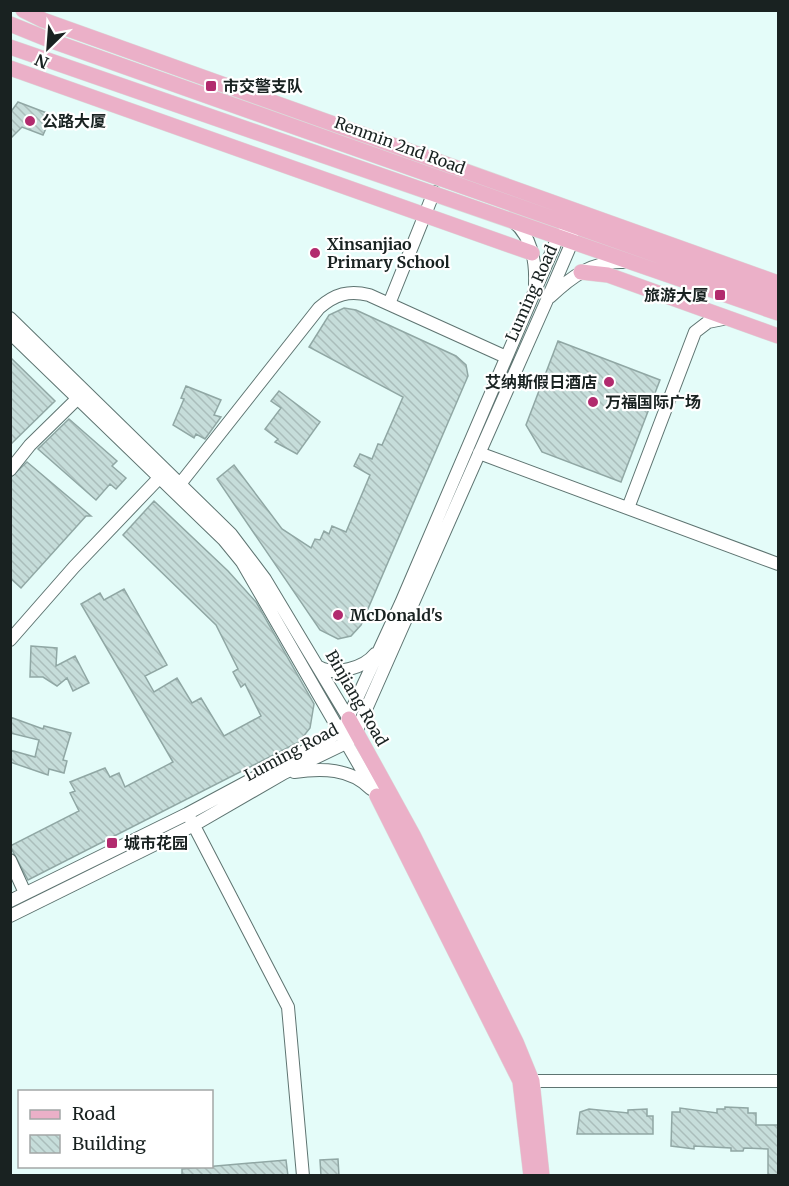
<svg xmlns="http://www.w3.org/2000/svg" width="789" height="1186" font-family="Merriweather,'Noto Sans SC',serif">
  <defs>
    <pattern id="building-back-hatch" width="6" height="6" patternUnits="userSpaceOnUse" patternTransform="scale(1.5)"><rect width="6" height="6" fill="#c6ddda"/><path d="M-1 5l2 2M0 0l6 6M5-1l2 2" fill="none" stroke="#aabdbb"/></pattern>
  </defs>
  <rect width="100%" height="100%" fill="#e4fcf9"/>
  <path fill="url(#building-back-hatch)" stroke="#90a7a4" stroke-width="1.5" d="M18 102 52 115 43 135 22 127 10 139V113Z
    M344 308 356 310 456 356 466 365 468 376 361 625 351 636 338 639 320 630 217 479 234 465 282 529 311 548 315 539 320 540 324 531 329 534 332 526 346 532 370 475 354 466 360 454 372 459 378 444 382 445 403 397 309 347 329 315Z
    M558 341 660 380 621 482 542 452 526 425Z
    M10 357 55 401 10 445Z
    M186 386 221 400 214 415 221 417 205 439 196 434 194 438 173 425 184 399 181 398Z
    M279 391 320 422 297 454 275 442 278 439 265 429 281 408 271 401Z
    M69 419 117 461 112 466 126 478 116 489 110 484 96 500 38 449Z
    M27 462 91 516H86L21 588 10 578V478Z
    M154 501 228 571 256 602 314 704 310 728 299 742 28 880 10 846 79 811 70 793 75 791 70 782 105 768 110 777 119 773 125 787 173 762 81 604 100 593 104 600 124 589 167 665 145 676 154 692 177 678 192 703 201 698 224 736 261 716 245 684 241 687 233 672 238 669 216 625 123 535Z
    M31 646 57 648 56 666 75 656 89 683 73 691 67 678 57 686 43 677H30Z
    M10 717 43 729 44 726 71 733 63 760 67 761 64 773 49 769 48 775 10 762V750L35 757 39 740 10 733Z
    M725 1107 748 1108V1113H756V1125H778V1176H768V1149L744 1148 743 1151H731V1148L694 1146V1149L671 1146 672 1112H680V1108L717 1113V1109H725Z
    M589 1109 628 1113V1110L647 1109V1116H653V1134H577L580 1112Z
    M338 1159 339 1176H321L320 1160Z
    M286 1160 288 1176H182V1169Z"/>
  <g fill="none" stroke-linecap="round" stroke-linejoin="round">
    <g stroke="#5e7471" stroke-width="14">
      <path id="minor" d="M513 221C531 236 536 261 535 284
        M550 297C571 277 592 261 623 262
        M389 304 434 192
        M10 318 231 534 265 579 349 719
        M10 333 224 540 242 562 377 796
        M479 453 778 564
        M10 470 30 445 78 398
        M180 484 319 308C335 294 349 290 369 295L506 357
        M628 508 695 332 708 322 728 318
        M10 640 74 567 160 477
        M319 667C335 676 364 668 375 654
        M294 772C322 768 350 768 371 789
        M191 820 288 1007 303 1176
        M10 860 25 893
        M10 901 187 814 342 731 401 603 558 237 564 232
        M10 916 194 825 284 773 348 742 356 732 547 300 572 242V232
        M532 1081H778"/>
    </g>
    <g stroke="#dadcdb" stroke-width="16">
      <path id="major" d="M23 10 43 20 778 283
        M10 24 52 41 778 298
        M10 47 778 313
        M10 68 532 253
        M581 272 608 275 778 336
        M349 719 413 835 516 1042 532 1081 542 1176
        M377 796 520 1081 531 1176"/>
    </g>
    <use href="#minor" stroke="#fff" stroke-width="12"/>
    <use href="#major" stroke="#ebb0c8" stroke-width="15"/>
  </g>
  <g fill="#b22b6e" stroke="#fff" stroke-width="2">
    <rect x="205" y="80" width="12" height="12" rx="3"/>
    <circle cx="30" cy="121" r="6"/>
    <circle cx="315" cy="253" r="6"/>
    <rect x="714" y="289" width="12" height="12" rx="3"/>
    <circle cx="609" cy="382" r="6"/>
    <circle cx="593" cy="402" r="6"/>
    <circle cx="338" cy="615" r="6"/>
    <rect x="106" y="837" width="12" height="12" rx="3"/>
  </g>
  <g text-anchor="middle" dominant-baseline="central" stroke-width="4.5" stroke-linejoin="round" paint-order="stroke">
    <g font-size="16" font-weight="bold" fill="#192221" stroke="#fff" text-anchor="start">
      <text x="223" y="86">市交警支队</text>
      <text x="42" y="121">公路大厦</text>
      <text x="327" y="244">Xinsanjiao<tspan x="327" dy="18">Primary School</tspan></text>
      <text x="708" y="295" text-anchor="end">旅游大厦</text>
      <text x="597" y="382" text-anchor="end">艾纳斯假日酒店</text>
      <text x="605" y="402">万福国际广场</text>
      <text x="350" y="615">McDonald's</text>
      <text x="124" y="843">城市花园</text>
    </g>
    <g font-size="16" fill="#192221" stroke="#fff">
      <text transform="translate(400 145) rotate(20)">Renmin 2nd Road</text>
      <text transform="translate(531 293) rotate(-66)">Luming Road</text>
      <text transform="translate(357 698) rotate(60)">Binjiang Road</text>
      <text transform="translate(291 752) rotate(-28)">Luming Road</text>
    </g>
  </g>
  <rect width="789" height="1186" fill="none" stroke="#192221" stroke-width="24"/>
  <rect x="18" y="1090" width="195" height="78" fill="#ffffff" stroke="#a3a7a6" stroke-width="1.5"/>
  <rect x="30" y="1110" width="30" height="9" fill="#ebb0c8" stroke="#a3a7a6" stroke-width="1.5"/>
  <text x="72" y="1120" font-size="18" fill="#192221">Road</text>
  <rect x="30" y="1135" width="30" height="18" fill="url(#building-back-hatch)" stroke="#a3a7a6" stroke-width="1.5"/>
  <text x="72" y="1150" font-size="18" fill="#192221">Building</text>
  <g transform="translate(48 48) rotate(205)" stroke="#ffffff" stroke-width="4.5" paint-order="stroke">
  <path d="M0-4.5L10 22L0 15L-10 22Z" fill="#192221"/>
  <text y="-9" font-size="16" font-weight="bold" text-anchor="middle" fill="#192221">N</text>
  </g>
</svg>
